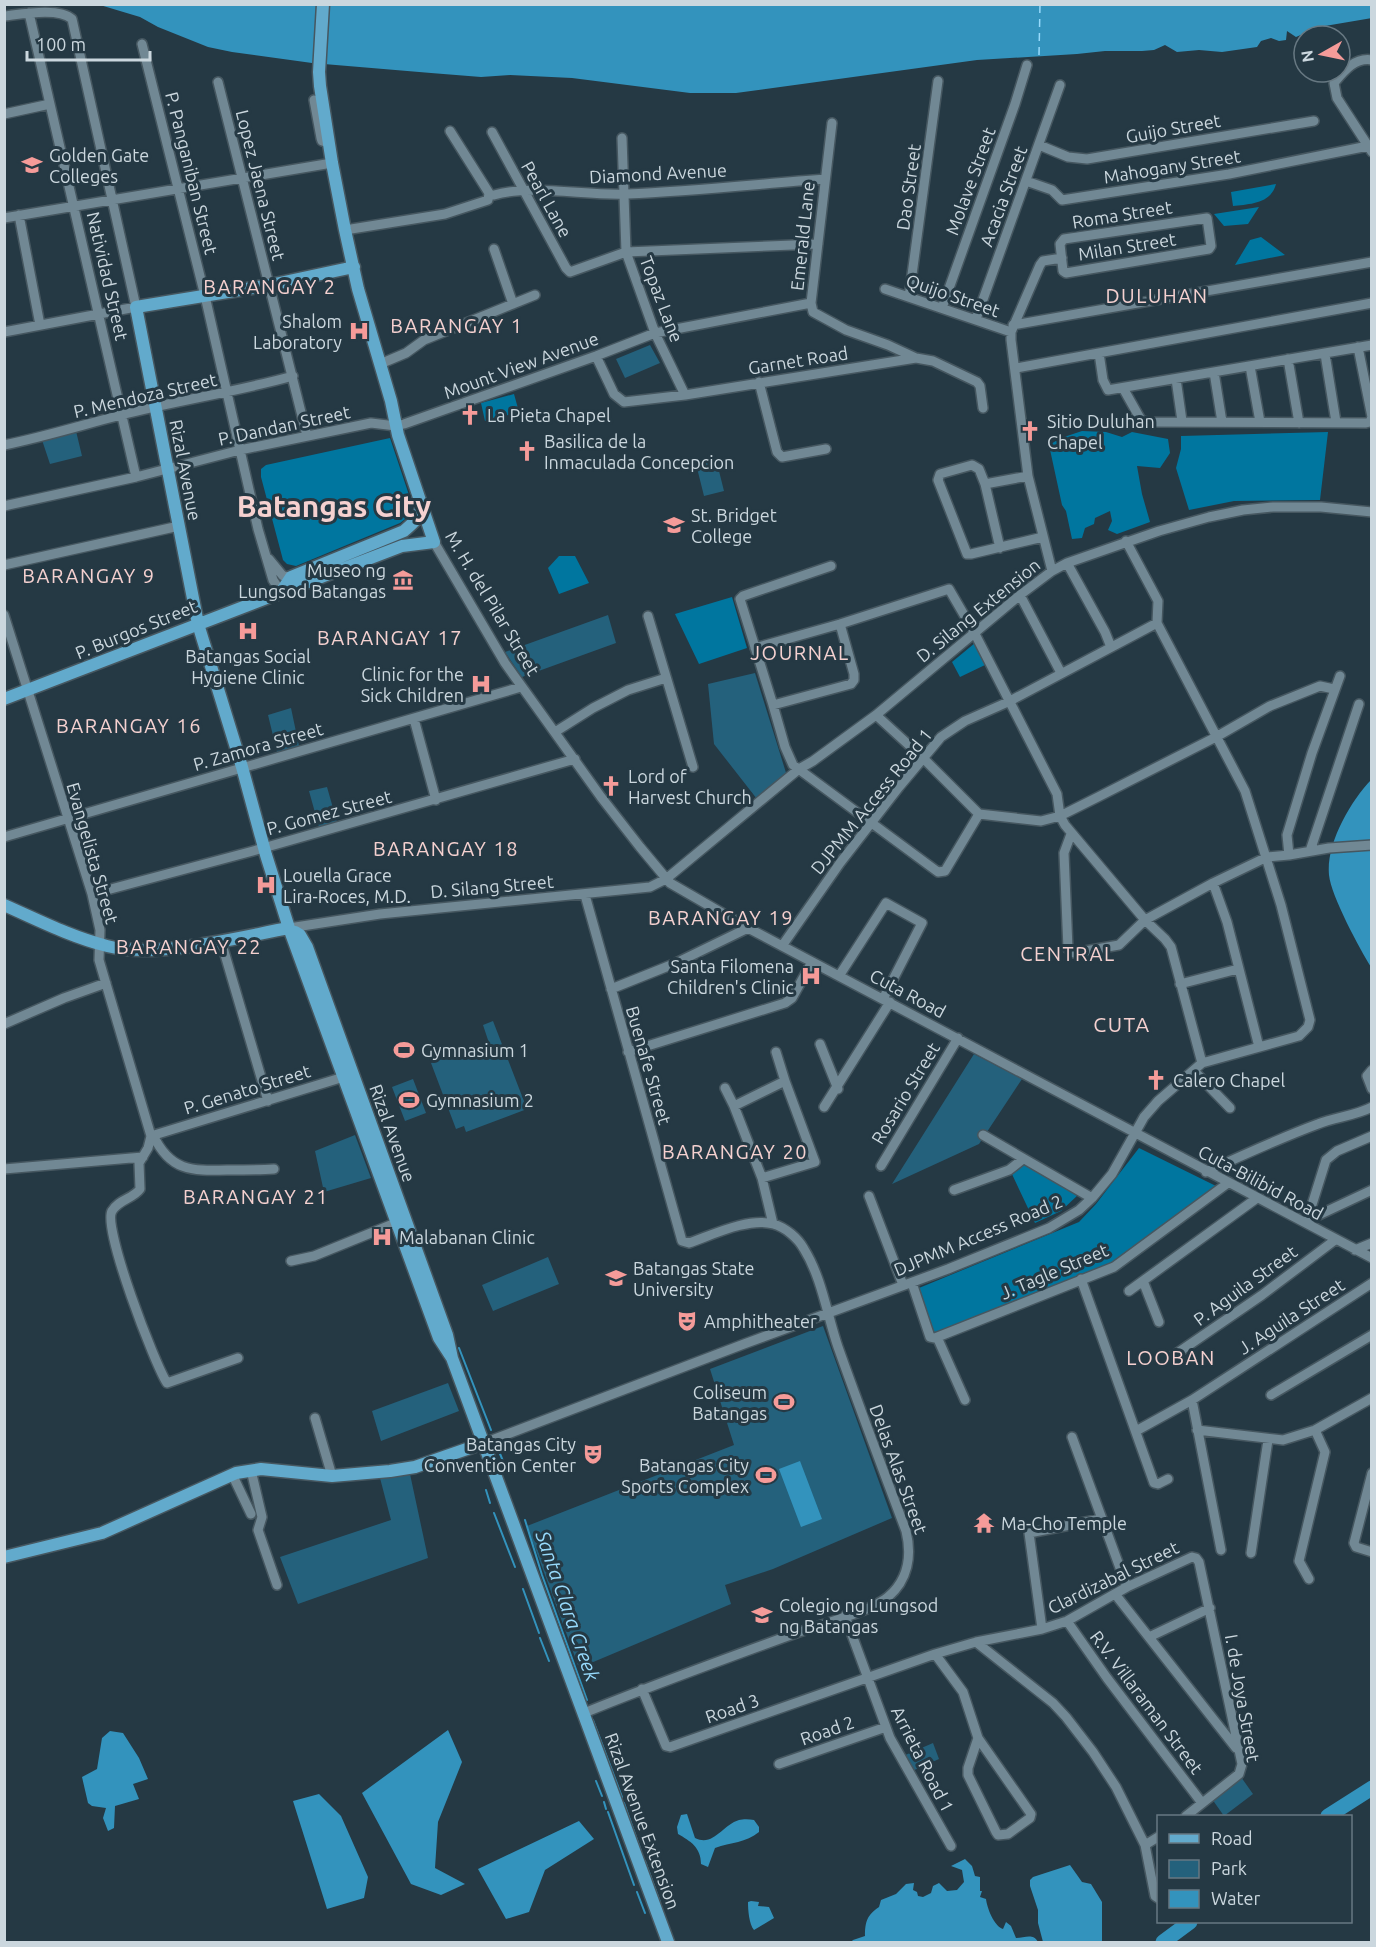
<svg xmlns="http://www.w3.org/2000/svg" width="1376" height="1947" font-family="Ubuntu,sans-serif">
  <rect width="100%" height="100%" fill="#253944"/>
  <path fill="#24617c" d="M650 345 660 363 625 378 616 359Z
    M76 431 82 456 50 464 42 440Z
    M716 459 724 491 704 496 696 464Z
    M608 615 616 643 522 677 505 652Z
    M755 673 787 776 757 799 714 744 708 684Z
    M291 708 299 746 277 752 268 715Z
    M327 787 337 822 319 827 309 791Z
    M493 1021 527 1109 466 1132 464 1126 456 1129 431 1063 489 1043 483 1025Z
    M974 1054 1022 1079 979 1144 892 1184Z
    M413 1079 426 1113 405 1121 392 1087Z
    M355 1135 371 1178 324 1192 315 1151Z
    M548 1257 559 1284 493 1311 482 1285Z
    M823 1326 892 1518 773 1569 725 1585 731 1604 579 1668 527 1526 734 1445 710 1369Z
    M448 1383 459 1411 381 1441 372 1411Z
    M410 1474 428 1558 298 1604 280 1557 391 1520 380 1478Z
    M933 1743 939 1759 910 1772 903 1756Z
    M1241 1777 1253 1794 1224 1816 1212 1799Z"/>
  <path fill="#00769f" d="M1276 184C1271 204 1249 204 1233 206L1231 192Z
    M1259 207 1248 224 1224 226 1214 214Z
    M1261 237 1285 255 1235 265 1250 240Z
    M514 394 519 412 485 421 481 403Z
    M1082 431 1106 432 1122 437 1132 432 1168 439 1170 453 1160 468 1137 466 1142 494 1150 522 1117 534 1108 530 1112 521 1110 511 1095 518 1094 524 1085 528 1082 538 1072 539 1066 511 1062 505 1049 445 1061 438Z
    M1328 432 1320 500 1234 501 1189 510 1176 468 1181 449V436Z
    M390 438 412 504 409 516 400 523 296 566 287 564 283 560 261 477V469L266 465Z
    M559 556H575L589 583 559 594 548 568Z
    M732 597 747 648 699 664 675 614Z
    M975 643 985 665 960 677 952 662Z
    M1139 1148 1216 1186 1108 1265 933 1335 919 1288 1079 1222 1096 1204Z
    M1024 1162 1079 1194 1061 1211 1035 1223 1011 1172Z"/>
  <path fill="#3393bd" d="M1371 4 1372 18 1319 27 1296 37 1287 31 1286 40 1279 41 1271 38 1261 41 1257 47 1222 52 1199 50 1177 52 1165 45 1154 50 1142 51H1105L1077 54 977 60 736 93H690L572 78 510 75 481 77 431 73 312 63 232 52 208 47 158 27 140 17 100 5Z
    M1371 780V967C1360 949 1331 896 1329 875 1326 844 1350 802 1371 780Z
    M800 1461 822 1519 801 1527 779 1469Z
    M448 1730 462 1762 438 1822 435 1868 465 1884 441 1895 411 1884 362 1793Z
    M110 1731 123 1733 139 1758 148 1779 133 1784 139 1799 115 1806 114 1828 108 1831 103 1818 106 1808 92 1806 88 1803 82 1777 97 1769 102 1738Z
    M319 1794 341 1816 368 1877 364 1898 327 1909 293 1801Z
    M687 1814 695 1838C714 1847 722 1825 739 1820 743 1819 749 1819 754 1820L759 1827V1832C746 1843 731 1842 715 1848L708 1867 701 1864C701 1847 690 1841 678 1834L677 1827 681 1815Z
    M579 1821 594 1839 545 1870 529 1912 506 1919 478 1869Z
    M965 1859 972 1866 975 1876 980 1877V1891H982L980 1897 986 1899C987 1908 994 1926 1003 1929L1006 1922 1011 1926 1016 1938C1025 1938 1033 1933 1038 1942H851L853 1940 865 1936C865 1922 867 1915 879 1907L881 1900 896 1894 906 1884 914 1883 913 1890 917 1892 918 1896 923 1897 931 1893 933 1886 939 1883 947 1891 957 1890 964 1882 962 1870 951 1866Z
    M1070 1865 1082 1882 1091 1884 1102 1902V1942H1043L1038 1923V1910L1030 1886V1880L1033 1877Z
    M751 1901 759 1902 758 1906 769 1907 774 1918 754 1930C749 1924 748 1910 748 1902Z"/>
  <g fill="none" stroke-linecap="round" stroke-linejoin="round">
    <path stroke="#3393bd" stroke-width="2" d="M459 1348 491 1430
      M496 1444 505 1466
      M486 1490 490 1503
      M494 1513 515 1567
      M525 1520 542 1575 587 1700
      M523 1589 539 1633
      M540 1638 549 1661
      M593 1720 622 1797
      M596 1781 602 1796
      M604 1802 606 1809
      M624 1803 641 1851
      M608 1812 634 1885
      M645 1861 660 1902
      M637 1892 645 1913"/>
    <path stroke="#3393bd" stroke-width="15" d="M1328 1816 1372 1788
      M1163 1942 1190 1922"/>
    <path stroke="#97dafc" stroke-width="1.5" stroke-dasharray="8 6" stroke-linecap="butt" d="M1039 55 1040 4"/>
    <g stroke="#465760" stroke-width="12">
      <path id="minor" d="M29 13 136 477
        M4 16C22 14 59 7 72 19L136 307 4 332
        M142 44 205 296 258 529 273 580 281 592
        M1372 60C1355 57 1344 71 1334 83L1337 98 1372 152
        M218 82 307 436
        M314 100 321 138 322 141 329 143
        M4 114 50 104
        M832 123 811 303 813 312 846 330 888 345 916 358 933 361 977 382 980 386 983 408
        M492 132 566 268 570 272 626 252 818 244
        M622 138 626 252 655 333 685 395
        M1039 145 1068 157 1087 159 1314 121
        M1026 181 1052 190 1062 200 1229 174 1368 146
        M494 195C532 184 586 196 627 194 693 191 759 184 825 179
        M19 215 40 325
        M4 218 332 163
        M1207 218 1211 246 1209 249 1066 273 1063 271 1060 244 1064 239Z
        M345 230 445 214 488 200 489 193 450 131
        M494 249 513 304
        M885 289 1011 332
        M909 297 938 81
        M942 308 1015 104 1027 65
        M976 319 1060 85
        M1013 325 1372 262
        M1358 347 1372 417
        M1099 353 1103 380 1108 390 1372 345
        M1325 354 1336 422
        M596 356 614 394 624 402 685 395 916 358
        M1288 359 1299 423
        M380 364 406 353 424 340 535 295
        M1250 366 1260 422
        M1016 368 1372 303
        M1214 372 1222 422
        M1176 379 1182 421
        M759 382 777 452 782 457 826 449
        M1123 388 1141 420 1150 422 1366 423 1370 422 1372 417
        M4 445C44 437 82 425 121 415 178 400 236 392 293 376
        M985 484 1028 476
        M4 506 136 477 240 450 371 423 396 426 404 424 596 356 655 333 811 303
        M1126 541 1158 601 1157 623
        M434 542 505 663 601 797 640 847 670 883 748 928 1372 1258
        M1000 548 985 484 979 469 972 465 940 474 938 480 967 554H971L1043 537
        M269 559 283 576 291 577
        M1067 563 1105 632 1111 647
        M4 565 179 526
        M831 566 743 596 740 599 773 705 785 747 793 765 938 872 945 871 979 814
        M1052 571 1028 476 1011 340V332L1040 265 1043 261 1062 258
        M1020 595 1061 673
        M4 615 92 894 100 930 99 960 151 1136
        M648 616 693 767
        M755 648 840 624 949 589 974 632 1057 794 1060 816 1065 825 1145 920 1165 939 1171 947 1202 1063
        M773 705 851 684 854 680V674L840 624
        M876 715 923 758 979 814 1041 821 1060 816 1098 797 1216 737 1270 706 1320 686 1334 689
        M414 719 436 800
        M555 732 593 708 628 690 666 678
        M1071 834 1064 853 1068 949 1074 953 1119 945 1145 920 1213 883 1267 857 1289 855 1329 848 1372 845
        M4 837 521 687
        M1310 851 1359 704
        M1289 855 1287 835 1312 753 1340 676
        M1213 883 1227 922 1259 1047
        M92 894 253 851 575 759
        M289 928 380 914 650 887 666 879 799 769 813 761 876 715 1020 595 1052 571 1067 563 1159 531 1209 517 1243 510 1273 507H1321L1372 512
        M221 941 268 1101
        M839 976 886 903 922 923 883 999
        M1180 984 1238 969
        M611 989 676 963 748 928
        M4 1024 64 998 106 983
        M820 1044 838 1089
        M628 1052 785 1003 792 998 812 962
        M776 1052 785 1081
        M1372 1070 1367 1076 1372 1089
        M1194 1071 1230 1108
        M725 1088 734 1106
        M824 1107 890 1002
        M153 1135C170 1171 191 1171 227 1170 243 1170 259 1170 274 1169
        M983 1135 1092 1198
        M151 1136 148 1148 139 1163 140 1189C133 1199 119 1199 112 1211 102 1227 155 1365 167 1383L238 1358
        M151 1136 347 1076
        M881 1166 958 1038
        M4 1169 143 1157
        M1206 1172C1243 1155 1280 1138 1318 1124 1335 1117 1355 1116 1372 1107
        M762 1178 815 1162 785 1081 734 1106 762 1178 773 1224
        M954 1190 1009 1170 1023 1159
        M869 1196 903 1285
        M1310 1219V1211L1326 1160 1337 1151 1372 1136
        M1306 1221 1372 1190
        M1355 1250 1372 1243
        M291 1261 314 1256 403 1220
        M1081 1279 1154 1483 1158 1484 1168 1479
        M1143 1281 1159 1322
        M912 1283 930 1337 935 1338 1114 1267 1228 1183
        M1129 1291 1257 1198
        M937 1337 965 1400
        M1173 1356 1262 1295 1335 1240
        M1271 1395 1372 1335
        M1192 1400 1221 1550
        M315 1418 332 1476
        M1197 1430 1283 1440 1315 1430 1372 1398
        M1136 1431 1192 1400 1372 1283
        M1072 1437 1127 1587
        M484 1443 744 1344 948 1269 1049 1228 1079 1210 1092 1198 1112 1174 1144 1117 1158 1101 1202 1063 1299 1036 1308 1027 1310 1020 1281 905 1245 791 1157 623 1008 702 965 721 941 737 899 787 840 863 782 946
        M251 1470 262 1517 258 1530 277 1585
        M1372 1473 1354 1543 1356 1547 1372 1552
        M232 1474 251 1514
        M1251 1553 1268 1440
        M1309 1579 1299 1561 1325 1452 1315 1430
        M1115 1594 1236 1748
        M845 1616 890 1738 951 1846
        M1067 1621 1107 1678 1202 1803
        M1042 1629 1029 1533 1101 1519
        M1149 1637 1210 1608
        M976 1642 1053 1703 1066 1717 1093 1752 1116 1787 1145 1845 1155 1896 1158 1898
        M935 1654 963 1692 978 1738 1031 1814 1030 1818 1008 1834 998 1835 996 1832 968 1775V1768L978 1738
        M642 1689 666 1746 670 1747 935 1654 976 1642 1042 1629 1067 1621 1127 1587 1192 1557 1196 1558 1199 1562 1242 1764 1239 1774 1186 1816
        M584 1713C655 1684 727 1658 799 1632 821 1625 871 1611 888 1597 908 1580 912 1556 906 1531 883 1470 860 1409 838 1347 827 1315 822 1278 804 1249 798 1238 785 1227 773 1224 749 1217 712 1235 689 1243L682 1241 585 895
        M779 1764 886 1727
        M1145 1845 1158 1837"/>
    </g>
    <g stroke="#465760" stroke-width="15">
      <path id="major" d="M354 267 270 285 136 307 198 624 242 767 266 855 289 928 439 1338 452 1358
        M281 592 291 577 404 531C412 524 421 517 421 506
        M4 699 402 546 434 542 398 435 391 401 358 289 345 230 332 163 320 86 319 72 323 4
        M4 905C38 920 71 937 107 946 157 959 239 937 289 928
        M295 932 300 935 307 947 447 1335 452 1358 668 1942
        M4 1557 102 1533 236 1473 261 1469 332 1476 390 1471 415 1467 484 1443"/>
    </g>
    <use href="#minor" stroke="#718894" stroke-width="9"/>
    <use href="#major" stroke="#62aacc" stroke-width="12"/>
  </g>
  <defs>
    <g id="university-bare" transform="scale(1.62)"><path d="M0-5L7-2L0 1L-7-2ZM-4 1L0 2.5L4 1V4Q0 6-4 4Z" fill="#f59b99" stroke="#253944" stroke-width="2.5" paint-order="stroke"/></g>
    <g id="hospital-bare" transform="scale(1.62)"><path d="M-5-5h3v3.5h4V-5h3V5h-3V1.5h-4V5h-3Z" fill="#f59b99" stroke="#253944" stroke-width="2.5" paint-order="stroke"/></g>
    <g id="church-bare" transform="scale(1.62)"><path d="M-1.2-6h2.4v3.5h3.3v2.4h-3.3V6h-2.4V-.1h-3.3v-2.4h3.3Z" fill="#f59b99" stroke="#253944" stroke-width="2.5" paint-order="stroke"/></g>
    <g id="museum-bare" transform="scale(1.62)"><path d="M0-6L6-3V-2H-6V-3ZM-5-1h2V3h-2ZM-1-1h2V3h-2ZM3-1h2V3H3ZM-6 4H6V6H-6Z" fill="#f59b99" stroke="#253944" stroke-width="2.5" paint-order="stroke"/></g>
    <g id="stadium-bare" transform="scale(1.62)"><path d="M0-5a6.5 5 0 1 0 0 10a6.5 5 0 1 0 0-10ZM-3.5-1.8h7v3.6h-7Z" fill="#f59b99" stroke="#253944" stroke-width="2.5" paint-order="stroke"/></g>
    <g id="theatre-bare" transform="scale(1.62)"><path d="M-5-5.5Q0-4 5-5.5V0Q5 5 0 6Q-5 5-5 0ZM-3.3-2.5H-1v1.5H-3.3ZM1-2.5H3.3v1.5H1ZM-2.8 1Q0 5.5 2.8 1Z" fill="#f59b99" stroke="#253944" stroke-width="2.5" paint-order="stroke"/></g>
    <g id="temple-bare" transform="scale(1.62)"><path d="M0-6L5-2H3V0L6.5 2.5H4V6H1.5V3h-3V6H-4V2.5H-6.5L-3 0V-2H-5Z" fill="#f59b99" stroke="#253944" stroke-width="2.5" paint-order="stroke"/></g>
  </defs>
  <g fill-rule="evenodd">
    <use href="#university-bare" x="32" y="165"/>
    <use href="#hospital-bare" x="359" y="331"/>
    <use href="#church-bare" x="470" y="415"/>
    <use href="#church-bare" x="1030" y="431"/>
    <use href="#church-bare" x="527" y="451"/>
    <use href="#university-bare" x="674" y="525"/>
    <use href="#museum-bare" x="403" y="580"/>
    <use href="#hospital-bare" x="248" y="631"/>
    <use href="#hospital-bare" x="481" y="684"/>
    <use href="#church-bare" x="611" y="786"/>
    <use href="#hospital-bare" x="266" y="885"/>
    <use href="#hospital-bare" x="811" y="976"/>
    <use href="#stadium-bare" x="404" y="1050"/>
    <use href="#church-bare" x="1156" y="1080"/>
    <use href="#stadium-bare" x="409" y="1100"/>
    <use href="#hospital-bare" x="382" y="1237"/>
    <use href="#university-bare" x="616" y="1278"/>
    <use href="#theatre-bare" x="687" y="1321"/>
    <use href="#stadium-bare" x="784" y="1402"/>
    <use href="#theatre-bare" x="593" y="1454"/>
    <use href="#stadium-bare" x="766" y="1475"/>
    <use href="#temple-bare" x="984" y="1523"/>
    <use href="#university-bare" x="762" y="1615"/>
  </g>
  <g text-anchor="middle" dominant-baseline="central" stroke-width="6" stroke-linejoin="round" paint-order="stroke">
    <g font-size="18" fill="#cbd7de" stroke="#253944">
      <text transform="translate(1173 128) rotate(-10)">Guijo Street</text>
      <text transform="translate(1172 166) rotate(-9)">Mahogany Street</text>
      <text transform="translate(192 173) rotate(76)">P. Panganiban Street</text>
      <text transform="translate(658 173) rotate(-3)">Diamond Avenue</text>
      <text transform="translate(970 181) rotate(-70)">Molave Street</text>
      <text transform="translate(261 185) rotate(76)">Lopez Jaena Street</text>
      <text transform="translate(908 187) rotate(-82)">Dao Street</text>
      <text transform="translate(1003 196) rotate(-70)">Acacia Street</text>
      <text transform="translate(547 199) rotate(61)">Pearl Lane</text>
      <text transform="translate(1122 214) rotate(-9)">Roma Street</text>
      <text transform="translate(802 236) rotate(-84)">Emerald Lane</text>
      <text transform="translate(1127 246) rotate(-9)">Milan Street</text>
      <text transform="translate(108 276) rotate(77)">Natividad Street</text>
      <text transform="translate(953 295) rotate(19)">Quijo Street</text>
      <text transform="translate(662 299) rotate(69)">Topaz Lane</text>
      <text transform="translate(798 360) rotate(-9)">Garnet Road</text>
      <text transform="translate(521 365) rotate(-20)">Mount View Avenue</text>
      <text transform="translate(145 395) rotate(-13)">P. Mendoza Street</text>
      <text transform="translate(284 425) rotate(-12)">P. Dandan Street</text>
      <text transform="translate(186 470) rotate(79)">Rizal Avenue</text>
      <text transform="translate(493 603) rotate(59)">M. H. del Pilar Street</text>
      <text transform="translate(978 610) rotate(-39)">D. Silang Extension</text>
      <text transform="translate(136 629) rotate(-22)">P. Burgos Street</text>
      <text transform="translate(258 746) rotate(-16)">P. Zamora Street</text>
      <text transform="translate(871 801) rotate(-51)">DJPMM Access Road 1</text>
      <text transform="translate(329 812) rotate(-15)">P. Gomez Street</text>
      <text transform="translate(93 853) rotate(74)">Evangelista Street</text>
      <text transform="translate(492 886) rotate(-5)">D. Silang Street</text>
      <text transform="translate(908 993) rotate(28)">Cuta Road</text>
      <text transform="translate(649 1065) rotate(74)">Buenafe Street</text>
      <text transform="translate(247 1089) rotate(-17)">P. Genato Street</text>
      <text transform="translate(905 1093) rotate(-59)">Rosario Street</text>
      <text transform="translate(393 1133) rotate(70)">Rizal Avenue</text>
      <text transform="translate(1261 1182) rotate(28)">Cuta-Bilibid Road</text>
      <text transform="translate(978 1235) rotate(-23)">DJPMM Access Road 2</text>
      <text transform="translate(1054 1271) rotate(-23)">J. Tagle Street</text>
      <text transform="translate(1245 1285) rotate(-36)">P. Aguila Street</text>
      <text transform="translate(1291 1316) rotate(-33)">J. Aguila Street</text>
      <text transform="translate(899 1469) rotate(70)">Delas Alas Street</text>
      <text transform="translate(1113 1577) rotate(-26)">Clardizabal Street</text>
      <text transform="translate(1243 1698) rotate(80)">I. de Joya Street</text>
      <text transform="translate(1147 1702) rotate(53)">R.V. Villaraman Street</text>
      <text transform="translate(732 1708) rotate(-19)">Road 3</text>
      <text transform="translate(827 1730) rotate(-19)">Road 2</text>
      <text transform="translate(923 1759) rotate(63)">Arrieta Road 1</text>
      <text transform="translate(643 1821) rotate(70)">Rizal Avenue Extension</text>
    </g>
    <g font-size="18" fill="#cbd7de" stroke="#253944" text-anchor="start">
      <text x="49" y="155">Golden Gate<tspan x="49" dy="21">Colleges</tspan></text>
      <text x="342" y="321" text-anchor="end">Shalom<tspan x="342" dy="21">Laboratory</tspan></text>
      <text x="487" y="415">La Pieta Chapel</text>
      <text x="1047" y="421">Sitio Duluhan<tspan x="1047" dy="21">Chapel</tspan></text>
      <text x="544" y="441">Basilica de la<tspan x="544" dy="21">Inmaculada Concepcion</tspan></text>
      <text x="691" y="515">St. Bridget<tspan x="691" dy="21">College</tspan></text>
      <text x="386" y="570" text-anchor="end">Museo ng<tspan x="386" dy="21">Lungsod Batangas</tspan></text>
      <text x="248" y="656" text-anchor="middle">Batangas Social<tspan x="248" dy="21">Hygiene Clinic</tspan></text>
      <text x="464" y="674" text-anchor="end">Clinic for the<tspan x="464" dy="21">Sick Children</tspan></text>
      <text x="628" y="776">Lord of<tspan x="628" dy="21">Harvest Church</tspan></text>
      <text x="283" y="875">Louella Grace<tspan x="283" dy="21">Lira-Roces, M.D.</tspan></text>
      <text x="794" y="966" text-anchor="end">Santa Filomena<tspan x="794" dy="21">Children's Clinic</tspan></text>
      <text x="421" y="1050">Gymnasium 1</text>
      <text x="1173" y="1080">Calero Chapel</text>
      <text x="426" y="1100">Gymnasium 2</text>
      <text x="399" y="1237">Malabanan Clinic</text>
      <text x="633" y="1268">Batangas State<tspan x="633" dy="21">University</tspan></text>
      <text x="704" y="1321">Amphitheater</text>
      <text x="767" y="1392" text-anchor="end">Coliseum<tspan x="767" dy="21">Batangas</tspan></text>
      <text x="576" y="1444" text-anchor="end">Batangas City<tspan x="576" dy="21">Convention Center</tspan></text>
      <text x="749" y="1465" text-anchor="end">Batangas City<tspan x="749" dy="21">Sports Complex</tspan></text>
      <text x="1001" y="1523">Ma-Cho Temple</text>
      <text x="779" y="1605">Colegio ng Lungsod<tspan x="779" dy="21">ng Batangas</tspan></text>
    </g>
    <g font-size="20" letter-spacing="1.5" fill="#f5d1d0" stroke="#253944">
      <text x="270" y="286">BARANGAY 2</text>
      <text x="1157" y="295">DULUHAN</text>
      <text x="457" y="325">BARANGAY 1</text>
      <text x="89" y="575">BARANGAY 9</text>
      <text x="390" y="637">BARANGAY 17</text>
      <text x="800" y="652">JOURNAL</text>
      <text x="129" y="725">BARANGAY 16</text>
      <text x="446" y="848">BARANGAY 18</text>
      <text x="721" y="917">BARANGAY 19</text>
      <text x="189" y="946">BARANGAY 22</text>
      <text x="1068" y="953">CENTRAL</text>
      <text x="735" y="1151">BARANGAY 20</text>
      <text x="256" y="1196">BARANGAY 21</text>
      <text x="1171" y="1357">LOOBAN</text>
    </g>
    <g font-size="20" font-style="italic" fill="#97dafc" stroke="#253944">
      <text transform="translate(568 1606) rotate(71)">Santa Clara Creek</text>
    </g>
    <g font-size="21" letter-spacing="1.5" fill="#f5d1d0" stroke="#253944">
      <text x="1122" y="1024">CUTA</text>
    </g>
    <g font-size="30" font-weight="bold" fill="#f5d1d0" stroke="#253944">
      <text x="334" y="506">Batangas City</text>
    </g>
  </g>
  <rect width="1376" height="1947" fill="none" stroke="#cbd7de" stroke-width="12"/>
  <rect x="1157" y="1815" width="195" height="108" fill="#253944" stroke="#677882" stroke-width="1.5"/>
  <rect x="1169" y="1834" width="30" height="9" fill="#62aacc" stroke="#677882" stroke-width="1.5"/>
  <text x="1211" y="1845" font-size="18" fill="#cbd7de">Road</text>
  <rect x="1169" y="1860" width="30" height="18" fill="#24617c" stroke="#677882" stroke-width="1.5"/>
  <text x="1211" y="1875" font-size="18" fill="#cbd7de">Park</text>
  <rect x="1169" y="1890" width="30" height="18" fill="#3393bd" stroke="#677882" stroke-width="1.5"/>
  <text x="1211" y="1905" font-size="18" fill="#cbd7de">Water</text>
  <g transform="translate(1322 54) rotate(261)"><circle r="28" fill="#253944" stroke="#677882" stroke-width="1.5"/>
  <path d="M0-4.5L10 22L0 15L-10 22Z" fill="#f59b99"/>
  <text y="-9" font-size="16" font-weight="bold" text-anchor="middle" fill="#cbd7de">N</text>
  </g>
  <path d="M27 51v9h123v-9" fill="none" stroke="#cbd7de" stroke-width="3"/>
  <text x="36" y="51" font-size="18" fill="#cbd7de" stroke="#253944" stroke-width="4.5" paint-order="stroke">100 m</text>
</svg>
